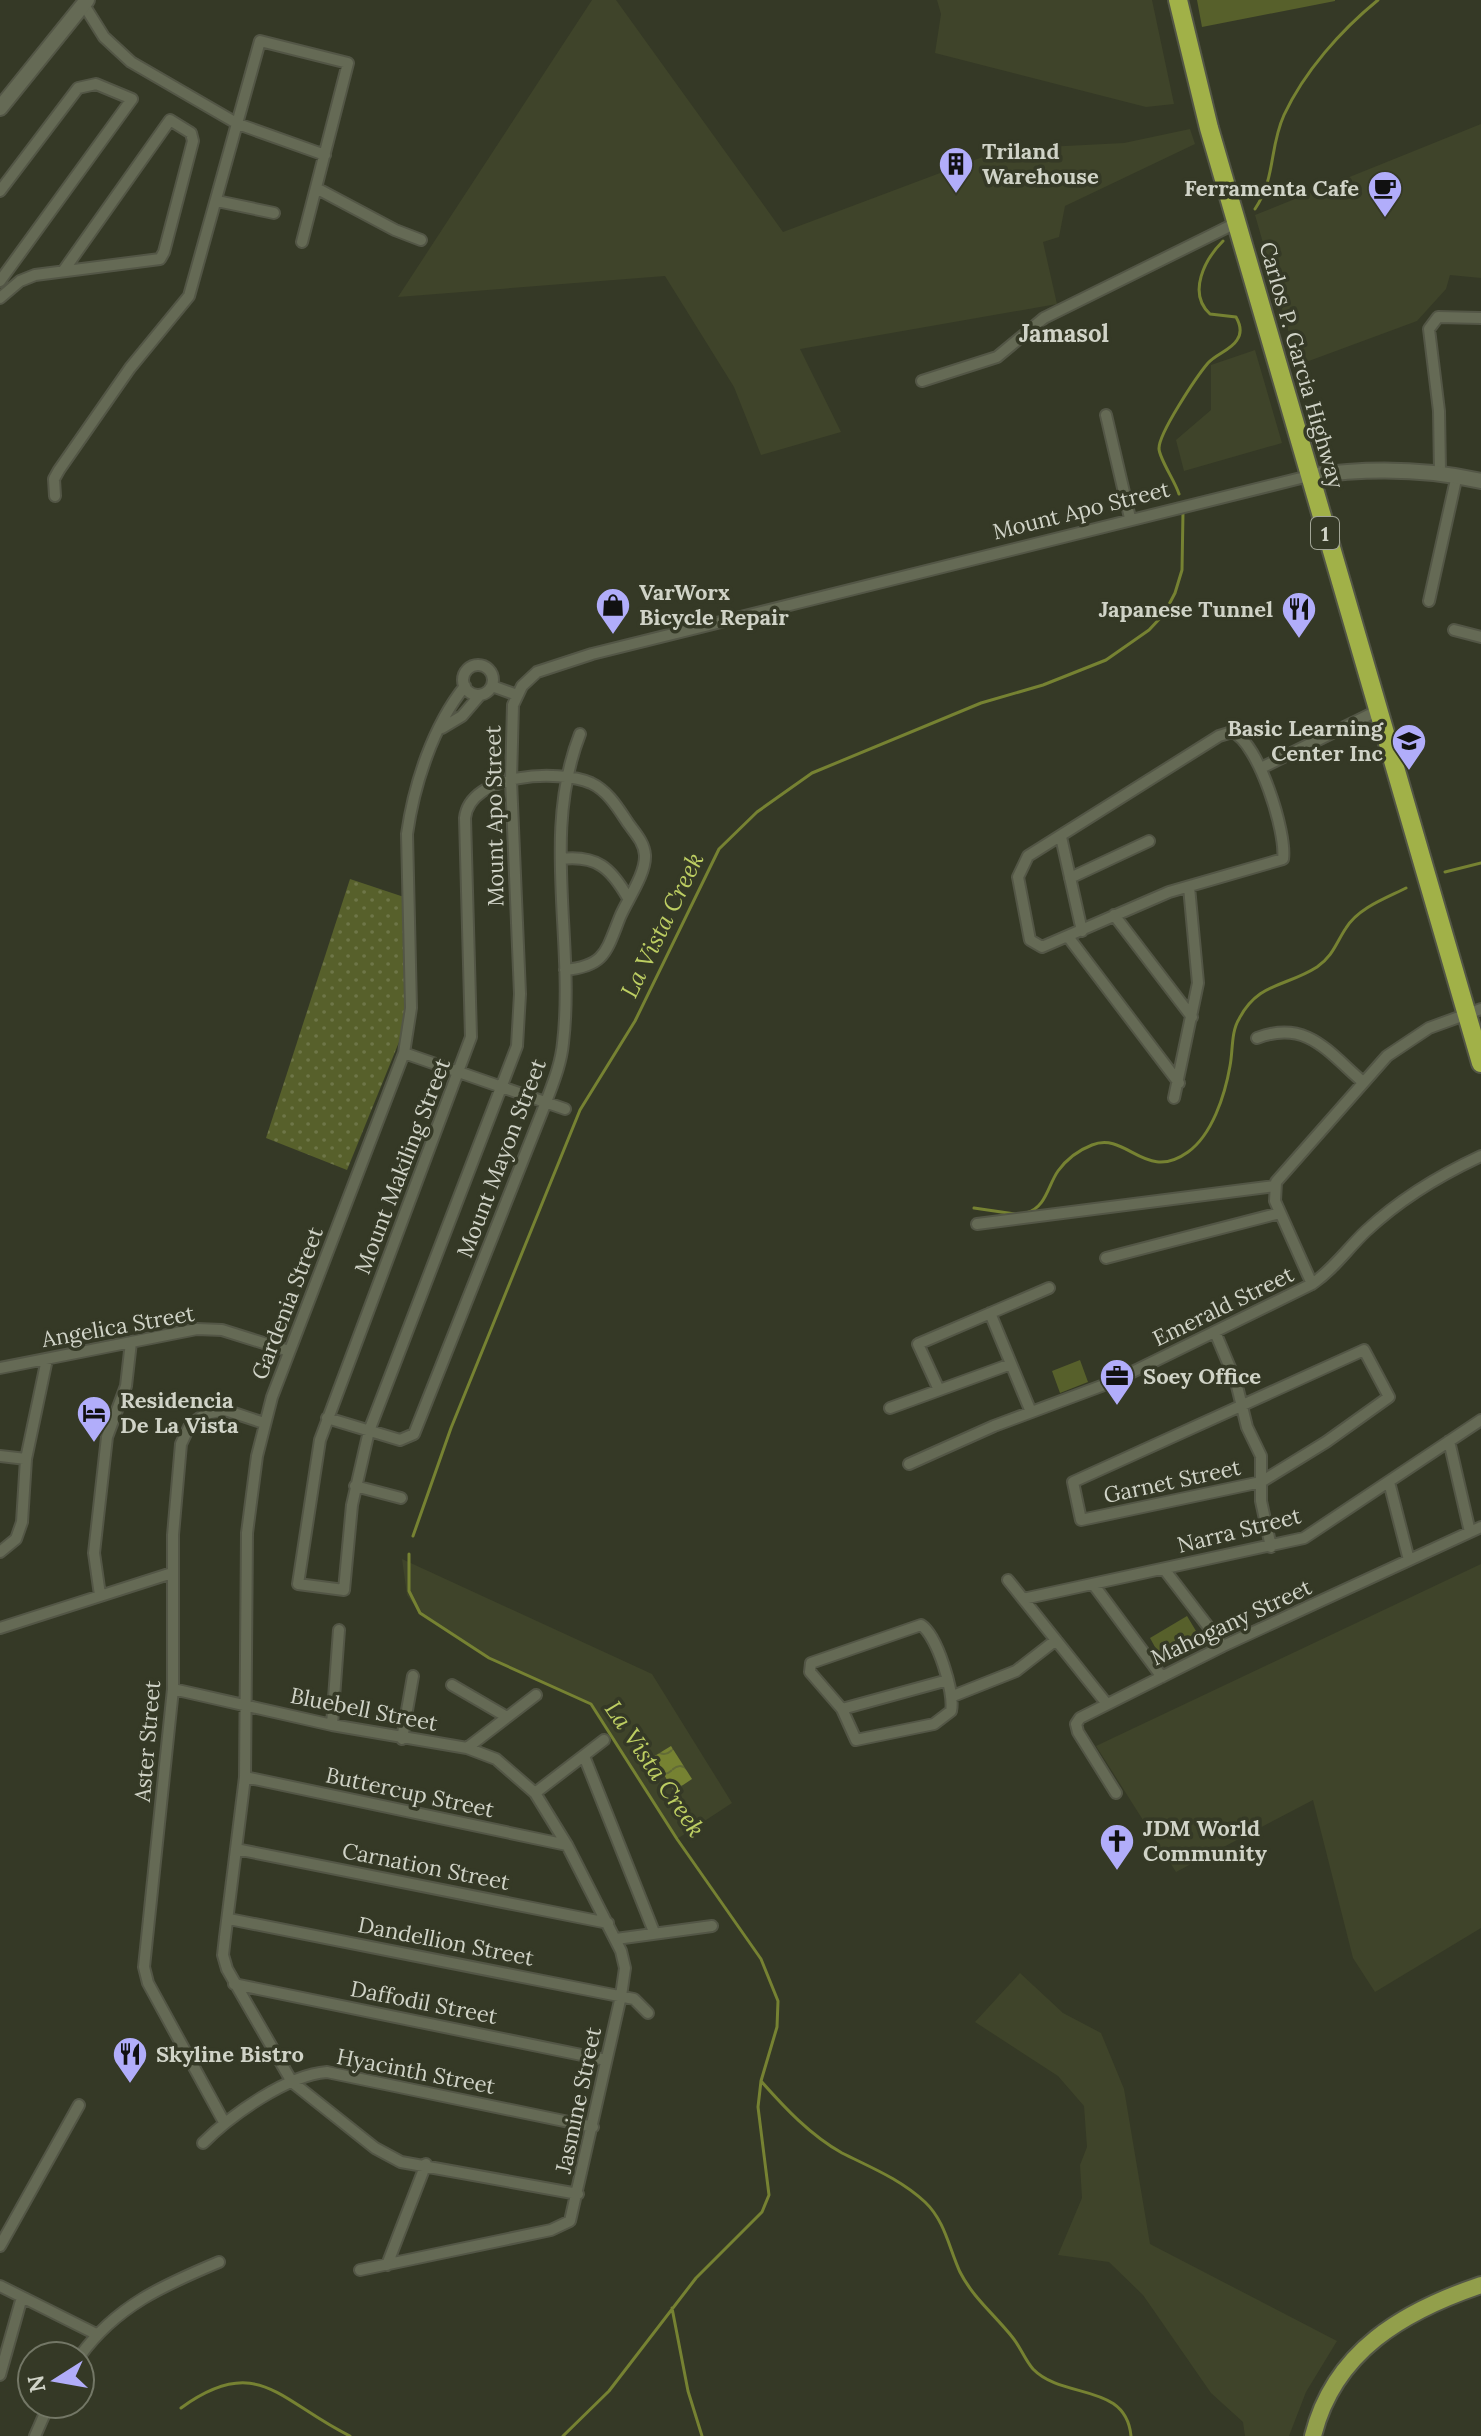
<svg xmlns="http://www.w3.org/2000/svg" width="1481" height="2436" font-family="Lora,serif">
  <defs>
    <pattern id="park-dots" width="8" height="8" patternUnits="userSpaceOnUse" patternTransform="scale(2)"><rect width="8" height="8" fill="#57602b"/><path d="M2 2h.1M6 6h.1" fill="none" stroke="#6e7648" stroke-width="1.8" stroke-linecap="round"/></pattern>
    <pattern id="water-waves" width="16" height="10" patternUnits="userSpaceOnUse" patternTransform="scale(2)"><rect width="16" height="10" fill="#768232"/><path d="M0 5q4-4 8 0t8 0" fill="none" stroke="#626b36"/></pattern>
  </defs>
  <rect width="100%" height="100%" fill="#353926"/>
  <path fill="#3f442a" d="M592 0H616L783 232 1004 149 1124 143 1190 129 1195 144 1065 206 1059 237 1043 242 1057 304 800 349 841 432 761 455 734 387 665 276 398 297Z
    M937 0H1152L1174 104 1146 107 935 53 941 14Z
    M1481 124V278L1450 275 1446 289 1417 321 1298 365 1255 215Z
    M1255 350 1282 443 1184 471 1176 440 1211 410V365Z
    M402 1559 652 1674 732 1803 677 1839 591 1704 489 1658 420 1613 407 1595Z
    M1481 1564V1928L1375 1992 1353 1958 1313 1800 1176 1872 1096 1746Z
    M1020 1973 1063 2013 1101 2033 1124 2089 1150 2244 1337 2341 1306 2392 1289 2436H1245L1243 2422 1211 2393 1143 2295 1109 2262 1058 2255 1082 2198 1080 2165 1087 2147 1084 2106 1058 2076 975 2022Z"/>
  <path fill="#57602b" d="M1197 0H1335V1L1202 27Z
    M1080 1360 1088 1382 1060 1393 1052 1371Z
    M1187 1616 1199 1636 1161 1658 1150 1638Z"/>
  <path fill="url(#park-dots)" d="M350 879 404 897V1021L399 1042 347 1170 266 1138Z"/>
  <path fill="url(#water-waves)" d="M671 1746 692 1779 674 1791 653 1757Z"/>
  <g fill="none" stroke-linecap="round" stroke-linejoin="round">
    <path stroke="#768232" stroke-width="3" d="M1255 209C1276 178 1269 148 1284 115 1304 72 1341 30 1378 0
      M1179 494C1175 481 1160 460 1159 449 1158 434 1197 376 1208 363 1216 354 1231 350 1237 340 1242 333 1240 324 1236 317L1210 314C1187 293 1205 259 1223 241
      M1445 872 1481 863
      M974 1208 1015 1214
      M1026 1213C1046 1208 1048 1185 1058 1171 1066 1160 1079 1150 1092 1145 1127 1131 1145 1183 1188 1152 1212 1135 1225 1095 1230 1066 1233 1051 1231 1032 1239 1019 1258 982 1286 987 1317 967 1333 956 1336 943 1346 928 1358 908 1386 898 1406 888
      M413 1536 451 1428 580 1110 635 1021 719 849 757 812 812 773 981 703 1043 685 1106 660 1149 630 1164 614 1175 593 1182 570 1183 512
      M409 1554V1591L420 1613 489 1658 591 1704 677 1839 761 1959 778 2001 777 2027 761 2081 758 2107 769 2195 762 2212 696 2278 609 2391 563 2436
      M761 2081C785 2108 810 2135 842 2153 872 2168 900 2179 925 2202 945 2221 949 2248 960 2272 973 2298 996 2316 1013 2338 1021 2348 1025 2360 1033 2369 1063 2400 1126 2382 1131 2436
      M672 2308 688 2391 702 2436
      M181 2408C258 2352 280 2402 350 2436"/>
    <g stroke="#535646" stroke-width="14">
      <path id="minor" d="M84 5 104 37 131 62 238 124 325 155
        M316 188 395 230 421 240
        M0 191 78 88 96 84 132 99 0 281
        M217 201 274 213
        M0 298 20 281 35 275 160 259 164 252 193 141 191 133 170 120 64 270
        M922 381 997 357 1044 318 1236 223
        M1106 415 1130 518
        M1440 472 1439 411 1429 329 1438 317 1481 318
        M55 496 54 479 59 470 130 368 189 296 260 41 348 63 302 242
        M1429 601 1457 475
        M1454 630 1481 637
        M463 680a15 15 0 1 1 30 0a15 15 0 1 1-30 0Z
        M465 686C433 726 414 784 407 834L411 1008 404 1053 272 1397 257 1456 247 1533 245 1777 225 1937 223 1955 227 1969 292 2082 375 2148 401 2162 578 2194
        M492 686 517 695
        M442 728 462 716 480 695
        M1232 732C1258 741 1287 833 1283 859L1169 892 1042 947 1030 940 1018 877 1028 856 1219 736Z
        M1261 768 1377 711
        M1061 837 1082 931
        M561 859C597 855 611 868 628 898
        M1070 878 1149 841
        M1114 915 1192 1017
        M1069 938 1179 1083
        M565 970C605 966 606 952 620 917 627 900 646 874 645 855 644 842 635 833 628 823 618 808 608 791 591 783 559 769 470 773 465 818L471 1037 320 1440 298 1584 344 1590 352 1505 369 1431 517 1046 520 994 511 780 513 705 522 686 537 672 592 654 1309 476
        M1257 1038C1307 1019 1328 1052 1363 1082
        M404 1053 565 1109
        M1174 1098 1198 983 1189 887
        M977 1224 1275 1186
        M1106 1258 1280 1213
        M1312 1284 1275 1201 1276 1182 1387 1056 1429 1028 1481 1009
        M990 1313 1031 1412
        M1215 1332 1236 1382 1247 1427 1261 1456V1501L1271 1547
        M1364 1350 1389 1397 1326 1442 1261 1482 1081 1520 1073 1482Z
        M0 1368 197 1329 222 1330 289 1351
        M939 1390 918 1344 1049 1288
        M890 1408 1011 1364
        M327 1418 400 1440 414 1434 546 1102C553 1083 561 1064 563 1043 575 941 541 833 580 734
        M1449 1441 1470 1532
        M0 1456 26 1459
        M909 1464 994 1426 1112 1382 1312 1284C1334 1269 1347 1249 1366 1231 1399 1200 1440 1175 1481 1156
        M1389 1482 1409 1560
        M355 1486 401 1498
        M0 1552 16 1539 22 1522 26 1459 47 1359
        M1164 1569 1223 1646
        M1008 1580 1107 1704
        M1093 1584 1162 1677
        M100 1595 94 1553 107 1437 126 1386 131 1342
        M1023 1599 1304 1538 1481 1420
        M921 1625C937 1635 955 1693 951 1711L934 1724 856 1740 842 1709 810 1672 811 1663Z
        M0 1628 172 1573
        M452 1685 507 1717
        M173 1689 332 1725 467 1748 496 1759 535 1793 567 1845 621 1951 625 1968 621 1996 570 2221 551 2230 360 2270
        M953 1696 1016 1671 1056 1640
        M842 1709 948 1680
        M332 1725 339 1630
        M402 1739 413 1676
        M467 1748 536 1695
        M584 1756 654 1932
        M245 1777 567 1845
        M535 1793 604 1740
        M1116 1793 1078 1732 1076 1724 1080 1718 1223 1646 1481 1527
        M236 1849 608 1923
        M229 1919 634 1999 648 2013
        M616 1939 712 1926
        M234 1984 606 2060
        M224 2122 148 1983 144 1967 173 1689V1535L181 1444 190 1425 205 1414 225 1410 264 1423
        M203 2143C231 2115 287 2075 327 2072L593 2127
        M0 2246 79 2105
        M387 2265 426 2164
        M0 2286 96 2334
        M80 2356C116 2306 164 2285 219 2262
        M0 2375 22 2297
        M35 2436 49 2404"/>
    </g>
    <g stroke="#535646" stroke-width="18">
      <path id="tertiary" d="M0 108 87 0
        M1309 476C1366 468 1424 468 1481 481"/>
    </g>
    <g stroke="#535646" stroke-width="20">
      <path id="primary" d="M1313 2436C1334 2351 1404 2311 1481 2285"/>
    </g>
    <g stroke="#535646" stroke-width="22">
      <path id="trunk" d="M1178 0 1209 128 1481 1063"/>
    </g>
    <use href="#minor" stroke="#656a55" stroke-width="10"/>
    <use href="#tertiary" stroke="#656a55" stroke-width="14"/>
    <use href="#primary" stroke="#929f4b" stroke-width="16"/>
    <use href="#trunk" stroke="#a1b148" stroke-width="18"/>
  </g>
  <defs>
    <g id="building-pin" transform="scale(1.8)"><path d="M0 17L-7.5 6A9.5 9.5 0 1 1 7.5 6Z" fill="#b1adfa" stroke="#353926"/><path d="M-4-6H4V6H1V3H-1V6H-4ZM-2.5-4.3h1.7v1.8h-1.7ZM.8-4.3h1.7v1.8H.8ZM-2.5-1h1.7V.8h-1.7ZM.8-1h1.7V.8H.8Z" fill="#111"/></g>
    <g id="cafe-pin" transform="scale(1.8)"><path d="M0 17L-7.5 6A9.5 9.5 0 1 1 7.5 6Z" fill="#b1adfa" stroke="#353926"/><path d="M-5.5-4.5H6V0H3Q3 3.5 0 3.5H-2.5Q-5.5 3.5-5.5 0ZM3-3.2v2h1.7v-2ZM-6 4.5H4V6H-6Z" fill="#111"/></g>
    <g id="shop-pin" transform="scale(1.8)"><path d="M0 17L-7.5 6A9.5 9.5 0 1 1 7.5 6Z" fill="#b1adfa" stroke="#353926"/><path d="M-5-2.5h2.3a2.7 3.5 0 0 1 5.4 0H5L5.5 6h-11ZM-1.5-2.5h3a1.5 2.3 0 0 0-3 0Z" fill="#111"/></g>
    <g id="restaurant-pin" transform="scale(1.8)"><path d="M0 17L-7.5 6A9.5 9.5 0 1 1 7.5 6Z" fill="#b1adfa" stroke="#353926"/><path d="M-5-6h1v4h1v-4h1v4h1v-4h1v5L-1.5 .5V6h-2V.5L-5-1ZM5-6V6H3V1.5H1.5Q1.5-4 5-6Z" fill="#111"/></g>
    <g id="school-pin" transform="scale(1.8)"><path d="M0 17L-7.5 6A9.5 9.5 0 1 1 7.5 6Z" fill="#b1adfa" stroke="#353926"/><path d="M0-5L7-2L0 1L-7-2ZM-4 1L0 2.5L4 1V4Q0 6-4 4Z" fill="#111"/></g>
    <g id="office-pin" transform="scale(1.8)"><path d="M0 17L-7.5 6A9.5 9.5 0 1 1 7.5 6Z" fill="#b1adfa" stroke="#353926"/><path d="M-6-3h4V-5.5h4V-3h4V5H-6ZM-1-4.5V-3h2v-1.5ZM-6 0V1H6V0Z" fill="#111"/></g>
    <g id="hotel-pin" transform="scale(1.8)"><path d="M0 17L-7.5 6A9.5 9.5 0 1 1 7.5 6Z" fill="#b1adfa" stroke="#353926"/><path d="M-6-4.5h1.5V1H6V5H4.5V3h-9V5H-6ZM-4 0a1.8 1.8 0 1 1 3.6 0ZM.5 0V-2.5h3Q6-2.5 6 0Z" fill="#111"/></g>
    <g id="church-pin" transform="scale(1.8)"><path d="M0 17L-7.5 6A9.5 9.5 0 1 1 7.5 6Z" fill="#b1adfa" stroke="#353926"/><path d="M-1.2-6h2.4v3.5h3.3v2.4h-3.3V6h-2.4V-.1h-3.3v-2.4h3.3Z" fill="#111"/></g>
  </defs>
  <g fill-rule="evenodd">
    <use href="#building-pin" x="956" y="164"/>
    <use href="#cafe-pin" x="1385" y="188"/>
    <use href="#shop-pin" x="613" y="605"/>
    <use href="#restaurant-pin" x="1299" y="609"/>
    <use href="#school-pin" x="1409" y="741"/>
    <use href="#office-pin" x="1117" y="1376"/>
    <use href="#hotel-pin" x="94" y="1413"/>
    <use href="#church-pin" x="1117" y="1841"/>
    <use href="#restaurant-pin" x="130" y="2054"/>
  </g>
  <g text-anchor="middle" dominant-baseline="central" stroke-width="7" stroke-linejoin="round" paint-order="stroke">
    <rect fill="#353926" stroke="#a2a597" stroke-width="2" x="1311" y="517" width="28" height="32" rx="6"/>
    <g font-size="20" font-weight="bold" fill="#d0d3c7">
      <text x="1325" y="533">1</text>
    </g>
    <g font-size="22" font-weight="bold" fill="#d0d3c7" stroke="#353926" text-anchor="start">
      <text x="982" y="151">Triland<tspan x="982" dy="25">Warehouse</tspan></text>
      <text x="1359" y="188" text-anchor="end">Ferramenta Cafe</text>
      <text x="639" y="592">VarWorx<tspan x="639" dy="25">Bicycle Repair</tspan></text>
      <text x="1273" y="609" text-anchor="end">Japanese Tunnel</text>
      <text x="1383" y="728" text-anchor="end">Basic Learning<tspan x="1383" dy="25">Center Inc</tspan></text>
      <text x="1143" y="1376">Soey Office</text>
      <text x="120" y="1400">Residencia<tspan x="120" dy="25">De La Vista</tspan></text>
      <text x="1143" y="1828">JDM World<tspan x="1143" dy="25">Community</tspan></text>
      <text x="156" y="2054">Skyline Bistro</text>
    </g>
    <g font-size="22" fill="#d0d3c7" stroke="#353926">
      <text transform="translate(1302 365) rotate(74)">Carlos P. Garcia Highway</text>
      <text transform="translate(1081 510) rotate(-14)">Mount Apo Street</text>
      <text transform="translate(494 816) rotate(-91)">Mount Apo Street</text>
      <text transform="translate(501 1158) rotate(-69)">Mount Mayon Street</text>
      <text transform="translate(402 1166) rotate(-69)">Mount Makiling Street</text>
      <text transform="translate(287 1303) rotate(-69)">Gardenia Street</text>
      <text transform="translate(1223 1306) rotate(-26)">Emerald Street</text>
      <text transform="translate(118 1326) rotate(-10)">Angelica Street</text>
      <text transform="translate(1172 1481) rotate(-12)">Garnet Street</text>
      <text transform="translate(1239 1530) rotate(-14)">Narra Street</text>
      <text transform="translate(1231 1622) rotate(-25)">Mahogany Street</text>
      <text transform="translate(364 1709) rotate(11)">Bluebell Street</text>
      <text transform="translate(147 1741) rotate(-85)">Aster Street</text>
      <text transform="translate(410 1792) rotate(12)">Buttercup Street</text>
      <text transform="translate(426 1866) rotate(11)">Carnation Street</text>
      <text transform="translate(446 1941) rotate(11)">Dandellion Street</text>
      <text transform="translate(424 2002) rotate(11)">Daffodil Street</text>
      <text transform="translate(416 2071) rotate(11)">Hyacinth Street</text>
      <text transform="translate(578 2100) rotate(-78)">Jasmine Street</text>
    </g>
    <g font-size="24" font-weight="bold" fill="#d0d3c7" stroke="#353926">
      <text x="1064" y="333">Jamasol</text>
    </g>
    <g font-size="24" font-style="italic" fill="#bdce62" stroke="#353926">
      <text transform="translate(662 925) rotate(-64)">La Vista Creek</text>
      <text transform="translate(655 1769) rotate(56)">La Vista Creek</text>
    </g>
  </g>
  <g transform="translate(56 2380) rotate(259)"><circle r="38" fill="#353926" stroke="#737766" stroke-width="2"/>
  <path d="M0-6L14 30L0 20L-14 30Z" fill="#b1adfa"/>
  <text y="-12" font-size="22" font-weight="bold" text-anchor="middle" fill="#d0d3c7">N</text>
  </g>
</svg>
